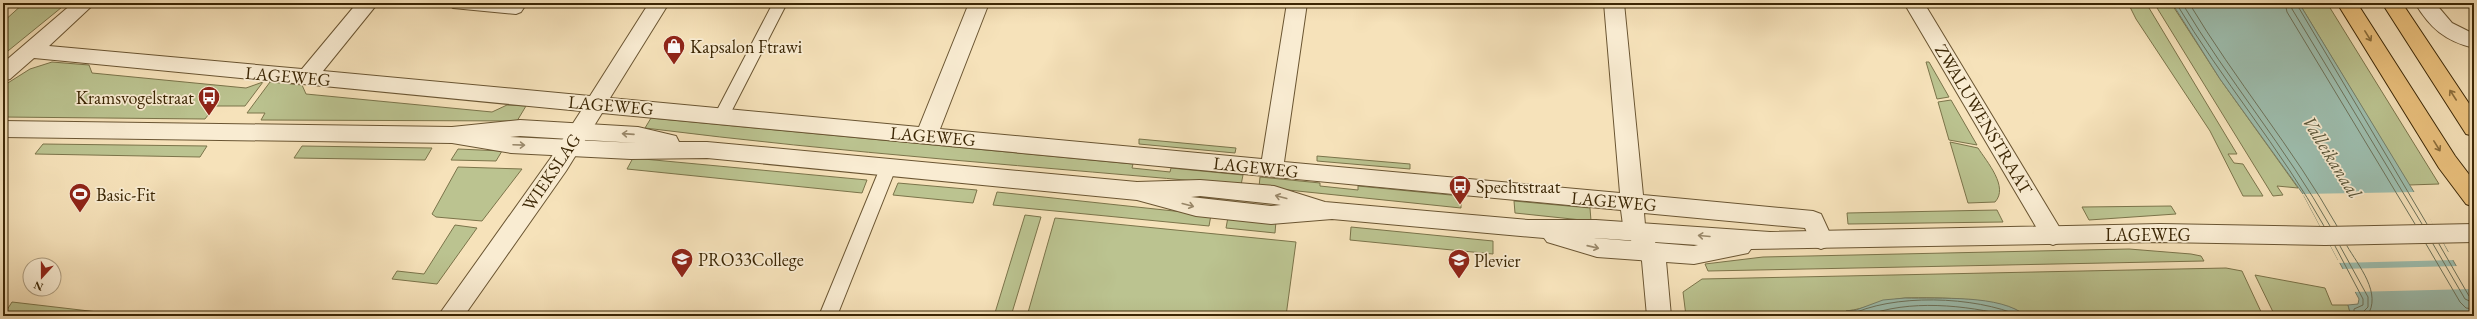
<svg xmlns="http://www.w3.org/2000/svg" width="2477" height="319" font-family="'EB Garamond',serif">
  <rect width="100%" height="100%" fill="#f6e2ba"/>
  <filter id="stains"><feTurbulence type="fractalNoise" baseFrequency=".005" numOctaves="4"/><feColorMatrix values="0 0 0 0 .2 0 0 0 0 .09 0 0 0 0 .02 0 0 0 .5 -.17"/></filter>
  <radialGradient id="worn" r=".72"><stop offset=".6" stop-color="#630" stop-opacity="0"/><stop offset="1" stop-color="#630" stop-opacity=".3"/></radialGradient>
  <path fill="#bbc390" stroke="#7b744a" d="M24 3H67L3 55V22Z
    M2128 3H2146L2237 154H2228L2234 163 2243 164 2263 196H2243L2210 131 2136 19Z
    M2154 3H2171L2220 79 2298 188 2277 186 2283 195 2273 196Z
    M2299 3H2327L2439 184 2409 185Z
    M52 62 89 65 92 73 246 88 263 82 245 106H215L205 119 3 117V86L30 69Z
    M1926 62H1929L1949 97 1937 99Z
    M270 82 302 85 306 94 492 112 507 105 526 106 517 121 261 120 265 113H247Z
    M1951 100 1977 145 1949 140 1938 102Z
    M651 118 1133 164 1132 168 1170 172 1171 168 1243 175 1241 185C1043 167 843 153 645 128Z
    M1139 139 1236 148 1235 153 1139 144Z
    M1950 142 1978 148C1987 162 2009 187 1995 202L1968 203Z
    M43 144 207 146 200 157 35 154Z
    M302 146 432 148 425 160 294 158Z
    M458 149 502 151 496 161 451 160Z
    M1317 156 1410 164V169L1317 161Z
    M633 158 867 180 862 193 627 169Z
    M458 167 522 169 482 221 436 217 432 214Z
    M1260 177 1320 183V186L1358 190V186L1461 196V208L1259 187Z
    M898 183 977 190 973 203 893 195Z
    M997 192 1211 215 1209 226 993 205Z
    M1514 201 1590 208 1591 221 1515 213Z
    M2171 206 2176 214 2089 220 2082 207Z
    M1997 210 2003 222 1848 224 1847 213Z
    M1025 215 1041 217 1011 316H994Z
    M1228 217 1276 221 1275 233 1226 228Z
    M1055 218 1296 242 1286 316H1027Z
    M455 225 477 228 437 284 392 279 397 271 424 274Z
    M1351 227 1493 241V254L1350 240Z
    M2129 249 2191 254 2201 256 2204 261 1708 271 1705 264 1763 257Z
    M2226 268 2242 271 2263 316H2026C2006 298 1935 297 1906 298 1886 299 1866 309 1846 311L1843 316H1686L1683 292 1702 279Z
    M2255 275 2325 288 2332 305H2348L2351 316H2275Z
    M12 302 132 316H3Z"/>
  <path fill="#9dbeaf" stroke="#76816b" d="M2172 3H2299L2414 192 2474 297V316H2351L2348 305 2358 304 2359 299 2303 194 2220 79Z
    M1905 298C1938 299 2001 294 2026 316H1843L1846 311 1856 310 1883 300Z"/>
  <path fill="#f6e2ba" d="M2416 192 2448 252H2450L2455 260 2337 263 2336 261 2338 260 2304 196 2301 194Z
    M2458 266 2472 289 2352 292 2340 269Z"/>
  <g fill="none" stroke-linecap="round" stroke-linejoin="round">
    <path stroke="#6c725a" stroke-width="1" d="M2176 3C2222 80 2280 148 2324 226
      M2182 3C2228 80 2286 148 2330 226
      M2189 3C2235 80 2293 148 2337 226
      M2285 3 2287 12 2415 224
      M2291 3 2292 9 2422 224
      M2296 3 2427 224
      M2426 244 2460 302 2466 308 2474 309
      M2433 244 2465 299 2474 303
      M2439 244 2469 296 2474 298
      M2335 246 2363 299V305L2354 309V316
      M2340 246 2368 297V307L2359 316
      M2347 246C2358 265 2383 294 2367 316
      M1848 316C1892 293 1975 296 2020 316
      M1865 316C1910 299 1964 305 2010 316
      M1882 316 1905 313 1973 316"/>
    <g stroke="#6a5532" stroke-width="2">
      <path id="service" d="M446 3H527L521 12 516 14 453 8Z
        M773 3H787L727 120H717L714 116Z
        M888 162 894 164 896 168 837 316H819L880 168 882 164Z"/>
    </g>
    <g stroke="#6a5532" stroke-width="2">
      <path id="minor" d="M73 3H95L49 46 302 69 357 3H378L323 71 590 96 649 3H669L610 98 919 127 969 3H989L940 129 1262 159 1287 3H1307L1284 162 1620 193 1604 3H1624L1643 195 1813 211 1821 214 1833 240 1829 246 1821 249 1813 246 1805 228 1644 213 1645 225 1666 261 1671 316H1647L1642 261 1623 225 1621 210 602 113 566 171 464 316H438L550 159 581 111 34 58 10 79 3 81V63Z
        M1904 3H1924L2061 230 2065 236 2061 242 2053 245 2045 242Z
        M2415 3H2435L2452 23 2474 34V48C2445 41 2430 28 2415 3Z"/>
    </g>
    <g stroke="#6a5532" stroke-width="2">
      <path id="tertiary" d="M520 120 638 127 676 136 679 142H707L1137 182 1200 180 1274 186 1325 202 1528 220H1596L1770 232 2160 224 2325 227 2474 224V242L2325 245 2160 242 1751 249 1748 253 1694 264 1597 257 1547 242 1544 238 1332 219 1271 224 1196 216 1137 200 707 158 631 159 511 153 452 143 3 137V121L452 127ZM520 136 637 143 510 137ZM1200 196 1274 204 1281 205 1271 206 1191 197ZM1594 238H1596L1698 245 1694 246Z"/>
    </g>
    <g stroke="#3b2604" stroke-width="2">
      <path id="primary" d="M2337 3H2357L2455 156 2474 181V207L2466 204 2439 168Z
        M2382 3H2402L2474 111V136L2466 134Z"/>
    </g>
    <use href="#service" fill="#f9ecd2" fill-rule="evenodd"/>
    <use href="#minor" fill="#f9ecd2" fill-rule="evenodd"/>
    <use href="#tertiary" fill="#f9ecd2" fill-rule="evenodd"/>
    <use href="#primary" fill="#ebc17d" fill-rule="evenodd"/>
  </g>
  <defs><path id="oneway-shaft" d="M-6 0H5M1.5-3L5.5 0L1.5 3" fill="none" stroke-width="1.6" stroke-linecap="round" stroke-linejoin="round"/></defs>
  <g stroke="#8a6c3a">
    <use href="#oneway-shaft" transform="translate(2368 36) rotate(58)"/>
    <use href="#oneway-shaft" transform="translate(2453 95) rotate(-123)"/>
    <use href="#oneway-shaft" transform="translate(2437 146) rotate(58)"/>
  </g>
  <g stroke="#9a896b">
    <use href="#oneway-shaft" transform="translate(628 134) rotate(-176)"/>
    <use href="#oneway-shaft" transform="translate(519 145) rotate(2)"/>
    <use href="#oneway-shaft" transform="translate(1281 197) rotate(-165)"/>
    <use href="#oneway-shaft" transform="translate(1188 205) rotate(15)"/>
    <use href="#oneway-shaft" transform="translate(1704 236) rotate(-175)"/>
    <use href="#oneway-shaft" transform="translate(1593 247) rotate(13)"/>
  </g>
  <defs>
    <g id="shop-pin" transform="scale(1.15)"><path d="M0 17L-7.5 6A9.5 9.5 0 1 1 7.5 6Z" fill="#8f2418" stroke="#f9ecd2"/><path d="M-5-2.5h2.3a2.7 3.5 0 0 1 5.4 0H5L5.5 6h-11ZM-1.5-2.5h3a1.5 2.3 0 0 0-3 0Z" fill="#fff"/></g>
    <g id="bus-pin" transform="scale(1.15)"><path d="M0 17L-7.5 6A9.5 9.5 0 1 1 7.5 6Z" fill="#8f2418" stroke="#f9ecd2"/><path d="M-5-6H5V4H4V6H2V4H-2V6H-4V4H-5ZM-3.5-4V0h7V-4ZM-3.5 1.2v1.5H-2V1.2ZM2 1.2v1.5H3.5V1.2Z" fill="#fff"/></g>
    <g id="stadium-pin" transform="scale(1.15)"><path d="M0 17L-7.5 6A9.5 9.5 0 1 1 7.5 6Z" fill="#8f2418" stroke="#f9ecd2"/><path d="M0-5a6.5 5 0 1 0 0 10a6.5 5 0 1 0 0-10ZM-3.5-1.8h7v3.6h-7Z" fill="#fff"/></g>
    <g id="school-pin" transform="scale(1.15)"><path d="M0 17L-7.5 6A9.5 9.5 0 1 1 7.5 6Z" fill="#8f2418" stroke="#f9ecd2"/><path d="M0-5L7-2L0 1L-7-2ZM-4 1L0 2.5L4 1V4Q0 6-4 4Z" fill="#fff"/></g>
  </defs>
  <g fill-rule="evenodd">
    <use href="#shop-pin" x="674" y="46"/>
    <use href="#bus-pin" x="209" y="97"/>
    <use href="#bus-pin" x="1460" y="186"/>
    <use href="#stadium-pin" x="80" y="194"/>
    <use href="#school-pin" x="682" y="259"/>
    <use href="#school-pin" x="1459" y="260"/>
  </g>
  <g text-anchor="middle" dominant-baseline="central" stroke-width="3.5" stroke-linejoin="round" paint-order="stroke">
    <g font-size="18" fill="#3b2604" stroke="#f9ecd2" text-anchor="start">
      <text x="690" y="46">Kapsalon Ftrawi</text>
      <text x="194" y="97" text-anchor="end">Kramsvogelstraat</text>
      <text x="1476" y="186">Spechtstraat</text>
      <text x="96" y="194">Basic-Fit</text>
      <text x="698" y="259">PRO33College</text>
      <text x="1474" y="260">Plevier</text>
    </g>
    <g font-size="18" fill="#3b2604" stroke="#f9ecd2">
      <text transform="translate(288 76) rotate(5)">LAGEWEG</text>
      <text transform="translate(611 105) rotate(5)">LAGEWEG</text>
      <text transform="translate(1984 119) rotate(59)">ZWALUWENSTRAAT</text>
      <text transform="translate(933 136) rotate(5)">LAGEWEG</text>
      <text transform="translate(1256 167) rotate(6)">LAGEWEG</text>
      <text transform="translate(551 172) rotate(-56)">WIEKSLAG</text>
      <text transform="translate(1614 201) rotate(5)">LAGEWEG</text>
      <text x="2148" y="234">LAGEWEG</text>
    </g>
    <g font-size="19" font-style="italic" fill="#585437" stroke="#f9ecd2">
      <text transform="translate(2332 157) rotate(58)">Valleikanaal</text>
    </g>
  </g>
  <rect width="2477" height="319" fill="none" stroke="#f6e2ba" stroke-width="16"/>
  <rect x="4" y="4" width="2469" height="311" fill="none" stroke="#3b2604" stroke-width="2"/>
  <rect x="8" y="8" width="2461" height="303" fill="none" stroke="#3b2604"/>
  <g transform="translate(42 277) rotate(201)"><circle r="19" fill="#f9ecd2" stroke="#ad9d80"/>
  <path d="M0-3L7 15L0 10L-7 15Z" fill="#8f2418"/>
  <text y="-6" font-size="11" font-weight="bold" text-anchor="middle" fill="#3b2604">N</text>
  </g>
  <rect width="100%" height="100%" filter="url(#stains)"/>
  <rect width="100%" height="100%" fill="url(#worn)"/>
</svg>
